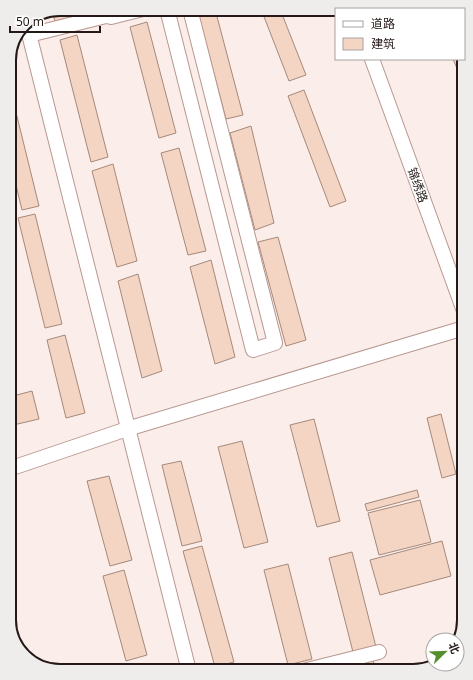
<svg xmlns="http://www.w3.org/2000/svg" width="473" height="680" font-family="'Noto Sans','Noto Sans SC',sans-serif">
  <rect width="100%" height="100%" fill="#fbedea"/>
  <path fill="#f4d5c4" stroke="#a58979" d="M60 9H75L76 16 55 21 52 12Z
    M197 9H215L243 115 226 119Z
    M261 9H280L306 75 289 81Z
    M147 22 176 133 159 138 130 27Z
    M77 35 108 157 91 162 60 40Z
    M453 59H464V85Z
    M304 90 346 201 330 207 288 96Z
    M12 96 39 206 22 210 9 156V97Z
    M251 126 274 223 255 230 230 133Z
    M179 148 206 251 188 255 161 153Z
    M113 164 137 261 117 267 92 171Z
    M35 214 62 324 45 328 18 218Z
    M278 237 306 340 286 346 258 242Z
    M211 260 235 357 215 364 190 267Z
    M138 274 162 371 142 378 118 281Z
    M65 335 85 413 66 418 47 340Z
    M32 391 39 419 9 426V397Z
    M441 414 456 474 442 478 427 418Z
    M314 419 340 521 317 527 290 425Z
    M242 441 268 542 244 548 218 447Z
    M181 461 202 541 182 546 162 465Z
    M109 476 132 560 110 566 87 481Z
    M417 490 419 497 367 511 365 504Z
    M420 500 431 542 379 555 368 513Z
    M442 541 451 576 380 595 370 560Z
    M202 546 234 662 215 667 183 551Z
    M352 552 376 647 353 652 329 558Z
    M288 564 312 659 288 665 264 570Z
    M124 570 147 655 126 661 103 576Z
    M372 657 376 671H358L355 662Z"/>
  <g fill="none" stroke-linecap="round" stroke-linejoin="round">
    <g stroke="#b99791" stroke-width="16">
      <path id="minor" d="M167 9 253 350 275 343 190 9
        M26 22 189 671
        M29 35 106 16 111 17 143 9
        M372 59 464 311
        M9 469 127 429 464 328
        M303 671 379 652"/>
    </g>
    <use href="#minor" stroke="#fff" stroke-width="14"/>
  </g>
  <g text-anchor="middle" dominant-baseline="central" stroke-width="3.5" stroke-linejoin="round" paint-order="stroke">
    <g font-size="12" fill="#251917" stroke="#fff">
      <text transform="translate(418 185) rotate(70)">锦绣路</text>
    </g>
  </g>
  <path d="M0 0H473V680H0ZM60 16H413A44 44 0 0 1 457 60V620A44 44 0 0 1 413 664H60A44 44 0 0 1 16 620V60A44 44 0 0 1 60 16Z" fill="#eeedec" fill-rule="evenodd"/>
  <path fill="none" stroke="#251917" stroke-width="2" d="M60 16H413A44 44 0 0 1 457 60V620A44 44 0 0 1 413 664H60A44 44 0 0 1 16 620V60A44 44 0 0 1 60 16Z"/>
  <rect x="335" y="8" width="130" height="52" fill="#ffffff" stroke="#a8a3a2"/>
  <rect x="343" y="21" width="20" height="6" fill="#ffffff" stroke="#a8a3a2"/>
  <text x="371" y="28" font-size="12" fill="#251917">道路</text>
  <rect x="343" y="38" width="20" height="12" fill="#f4d5c4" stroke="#a8a3a2"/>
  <text x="371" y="48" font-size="12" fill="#251917">建筑</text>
  <g transform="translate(445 652) rotate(67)"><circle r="19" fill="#ffffff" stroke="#a8a3a2"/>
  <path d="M0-3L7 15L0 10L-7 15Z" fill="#538f2e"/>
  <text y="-6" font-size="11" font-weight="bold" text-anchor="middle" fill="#251917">北</text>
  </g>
  <path d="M10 26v6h90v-6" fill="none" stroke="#251917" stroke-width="2"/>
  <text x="16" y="26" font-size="12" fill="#251917" stroke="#ffffff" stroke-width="3" paint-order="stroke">50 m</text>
</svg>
